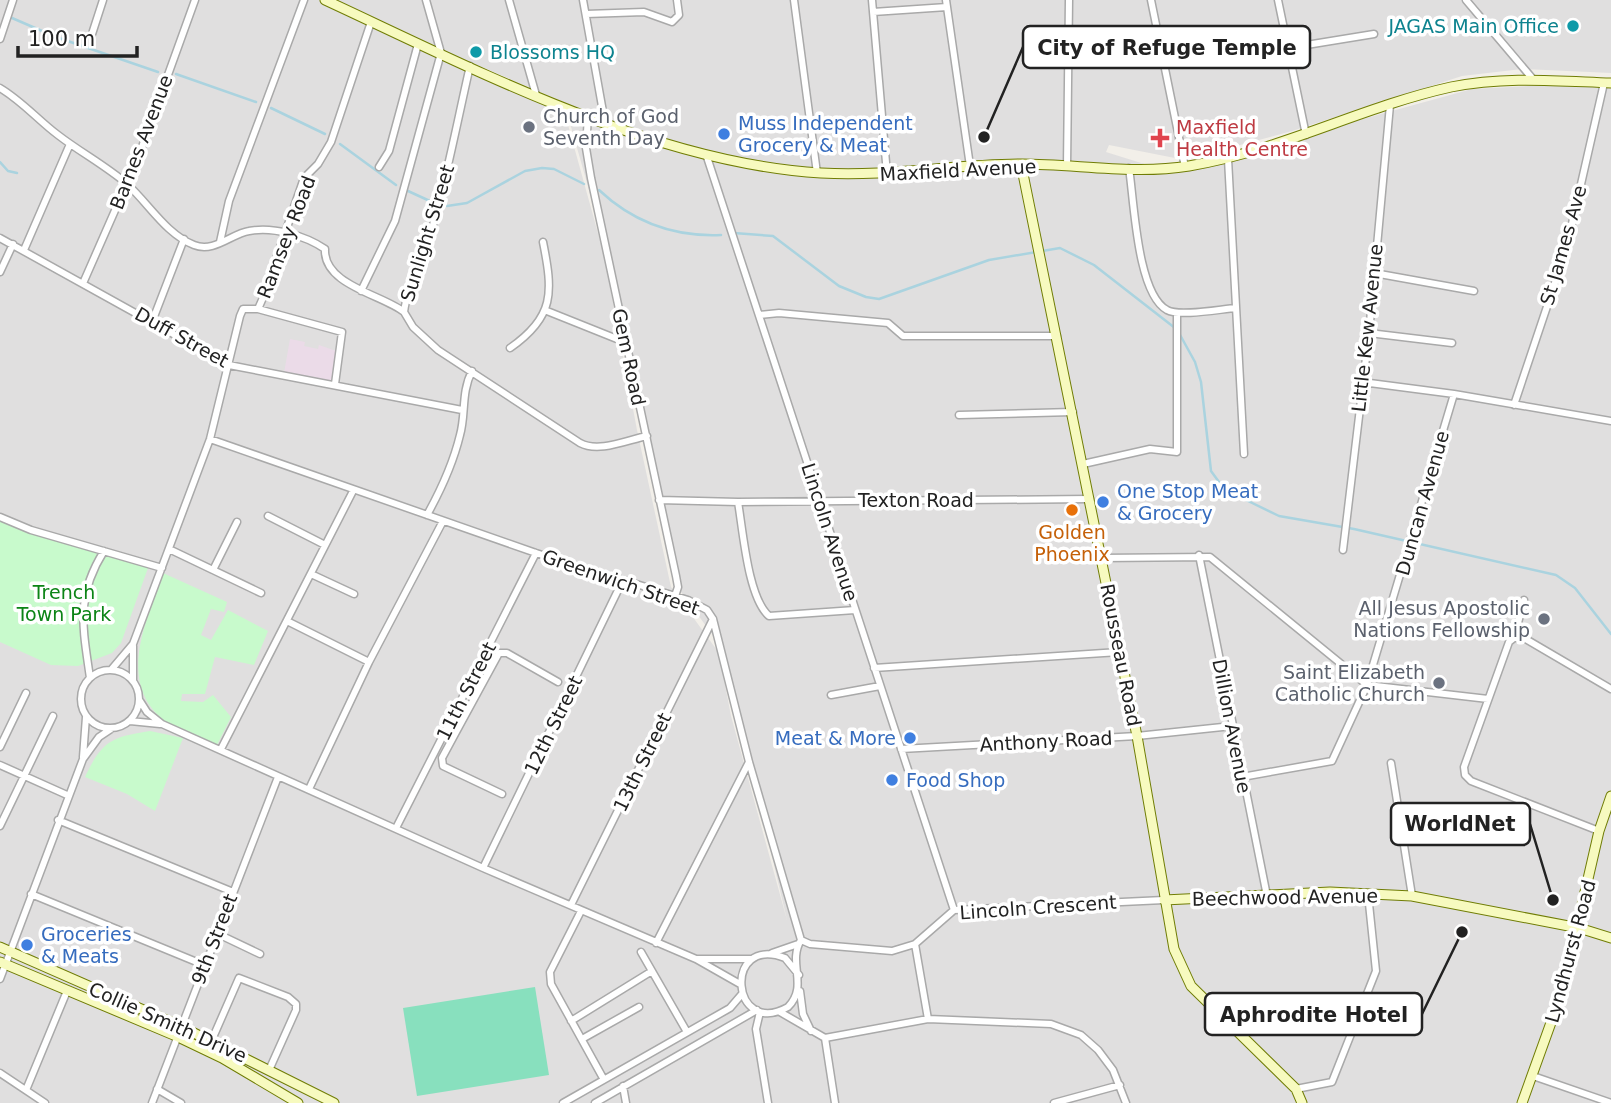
<svg xmlns="http://www.w3.org/2000/svg" width="1611" height="1103" font-family="'DejaVu Sans',sans-serif">
  <rect width="100%" height="100%" fill="#f2efe9"/>
  <path fill="#e0dfdf" d="M0 0H320L565 114 604 255 637 430 671 587 719 653 731 716 787 920 723 649 681 592 606 250 564 102 324 0H1611V73L1522 69 1462 76 1292 131 1214 152 1180 159 1109 145 1106 152 1170 172 1472 89 1550 85 1611 88V1103H0Z"/>
  <path fill="#ebdbe8" d="M290 339 305 342 304 346 318 349 319 345 339 352 332 383 284 373Z"/>
  <path fill="#c8facc" d="M0 515 148 568 121 643 112 653 78 666 51 665 0 642Z
    M163 573 227 602 224 612 211 609 201 635 211 640 228 610 268 631 254 665 215 657 205 694H182L181 701 203 702 213 695 231 717 216 747C200 740 181 733 167 723 115 684 146 623 163 573Z
    M150 731 183 738 155 811 127 794 85 777C102 741 111 737 150 731Z"/>
  <path fill="#88e0be" d="M535 987 549 1075 417 1096 403 1008Z"/>
  <g fill="none" stroke-linecap="round" stroke-linejoin="round">
    <path stroke="#aad3df" stroke-width="2.5" d="M12 18 56 37 158 72
      M176 74 256 102
      M271 108 325 134
      M340 144 396 185
      M0 162 8 171 17 173
      M599 190C634 223 674 237 721 235
      M408 191 432 202
      M447 206 467 203 525 171 542 168 554 169 584 184
      M734 233 773 236 839 286 866 297 879 299 989 260 1060 248 1094 265 1175 328
      M1179 333 1195 362 1201 382 1211 471 1219 482 1244 499 1279 516 1354 529 1556 575 1575 588 1611 634"/>
    <g stroke="#a9a9a9" stroke-width="9">
      <path id="street" d="M509 0 536 95
        M583 0 605 123
        M794 0 817 173
        M872 0 887 174
        M946 0 970 166
        M1151 0 1185 167
        M1278 0 1306 135
        M1466 0 1532 78
        M873 12 947 7
        M586 14 644 12 672 22 679 15 677 0
        M92 34 103 0
        M0 39 13 0
        M1288 48 1374 34
        M470 66C458 118 448 172 433 225 425 254 408 282 404 312L413 327 438 350 580 443C599 453 627 440 647 436
        M0 88C22 101 38 120 58 135 80 152 106 166 127 184 149 204 166 234 194 245 214 253 231 234 249 231 273 226 306 236 325 249 323 285 383 295 404 312
        M588 116 586 148 591 178 676 576 678 587 675 596
        M706 154 954 910
        M1228 159 1244 454
        M1067 166 1069 0
        M379 167 389 151 418 44
        M1129 168C1134 200 1137 294 1167 310 1179 317 1221 309 1236 308
        M0 238 229 365 462 410
        M220 242 229 201 304 0
        M24 250 70 144
        M0 272 13 244
        M1374 273 1474 291
        M84 281 138 158 195 0
        M361 291 395 221 441 53 426 0
        M258 309 342 332 335 384
        M547 311 627 343
        M759 315 779 313 888 323 903 336H1057
        M152 322 184 239
        M1369 333 1452 343
        M510 348C555 317 553 292 543 242
        M1362 382 1454 394 1611 421
        M1514 405 1566 250 1604 83
        M959 415 1073 412
        M210 439 536 553 688 600 707 610 713 619 749 762 801 940
        M1083 464 1150 449 1177 452V313
        M659 500 738 502 1090 499
        M738 502C743 531 748 598 769 616L855 610
        M427 515C442 488 453 464 460 435 466 414 461 392 472 371
        M268 516 325 545
        M0 517 31 530 162 568
        M169 549 261 593
        M1343 550 1369 333 1390 105
        M1199 555 1267 896
        M1101 558 1210 557 1367 685 1488 699
        M213 570 237 522
        M311 574 354 594
        M287 621 369 662
        M1514 638 1524 600
        M874 668 1119 652
        M81 699a29 29 0 1 1 58 0a29 29 0 1 1-58 0Z
        M111 670 133 644 210 439 240 316 243 309H258L262 300 304 178 318 164 331 142 371 22
        M90 678C83 628 75 597 104 551
        M133 680V646
        M831 695 880 686
        M140 701 147 712 162 724 483 868 696 959
        M130 721 160 724
        M447 728 456 732 499 653H507L558 682
        M456 732 442 758 443 766 502 794
        M0 747 26 693
        M221 749 353 491
        M901 749 1137 736 1232 726
        M83 757 86 717
        M1391 763 1412 896
        M0 765 67 795
        M1242 777 1332 761 1367 685 1454 394
        M309 789 369 662 443 521
        M58 820 233 892
        M0 826 53 716
        M396 828 536 553
        M1599 831 1471 781 1465 775 1464 767 1509 642 1514 638H1524L1611 689
        M483 868 622 582
        M31 894 204 965
        M571 905 713 619
        M581 911 550 972 551 984 603 1078
        M216 933 260 954
        M801 940 810 944 892 951 915 944 954 910 1164 900
        M656 943 749 762
        M915 944 928 1019
        M641 952 687 1032
        M772 953 798 944
        M799 975 785 958C722 934 731 1039 788 1007 809 986 787 963 801 940
        M0 979 83 759 99 737 111 729
        M740 984 696 959H752
        M800 991 803 1014 811 1031
        M760 1012 756 1029 768 1103
        M780 1012 825 1038
        M571 1021 652 971
        M825 1038 928 1019 1051 1024 1081 1035 1098 1050 1113 1070 1126 1103
        M825 1038 835 1103
        M582 1039 639 1007
        M211 1042 239 978 288 997 296 1004V1010L270 1068
        M0 1073 45 1103
        M1533 1076 1611 1103
        M623 1086 626 1103
        M157 1089 181 1103
        M1296 1089 1332 1082 1376 971 1368 894
        M26 1090 67 991
        M152 1103 278 777
        M563 1103 730 1008 742 994
        M595 1103 757 1010
        M1054 1103 1120 1085"/>
    </g>
    <g stroke="#707d05" stroke-width="11">
      <path id="secondary" d="M325 0C476 70 653 163 821 173 889 177 954 164 1022 164 1076 164 1134 175 1189 166 1280 151 1361 107 1451 87 1505 76 1557 81 1611 83
        M1021 164 1137 736 1174 949 1191 986 1296 1089 1302 1103
        M1164 900 1330 892 1412 896 1579 928 1611 938
        M0 947 180 1026 334 1103
        M0 962 176 1036 222 1058 298 1103
        M1522 1103 1562 992 1599 831 1611 796"/>
    </g>
    <use href="#street" stroke="#fff" stroke-width="6"/>
    <use href="#secondary" stroke="#f7fabf" stroke-width="9"/>
  </g>
  <g fill="#0f9aa8" stroke="#fff" stroke-width="2.5">
    <circle cx="1573" cy="26" r="7"/>
    <circle cx="476" cy="52" r="7"/>
  </g>
  <g fill="#6b7280" stroke="#fff" stroke-width="2.5">
    <circle cx="529" cy="127" r="7"/>
    <circle cx="1544" cy="619" r="7"/>
    <circle cx="1439" cy="683" r="7"/>
  </g>
  <g fill="#3f7fe0" stroke="#fff" stroke-width="2.5">
    <circle cx="724" cy="134" r="7"/>
    <circle cx="1103" cy="502" r="7"/>
    <circle cx="910" cy="738" r="7"/>
    <circle cx="892" cy="780" r="7"/>
    <circle cx="27" cy="945" r="7"/>
  </g>
  <path fill="#e0444e" stroke="#fff" stroke-width="2.5" d="M1156.5 127.5h7v7h7v7h-7v7h-7v-7h-7v-7h7z"/>
  <circle fill="#e8710a" stroke="#fff" stroke-width="2.5" cx="1072" cy="510" r="7"/>
  <g text-anchor="middle" dominant-baseline="central" stroke-width="7" stroke-linejoin="round" paint-order="stroke">
    <g font-size="19" fill="#0d838f" stroke="#fff" text-anchor="end">
      <text x="1559" y="26">JAGAS Main Office</text>
      <text x="490" y="52" text-anchor="start">Blossoms HQ</text>
    </g>
    <g font-size="19" fill="#5b616d" stroke="#fff" text-anchor="end">
      <text x="543" y="116" text-anchor="start">Church of God<tspan x="543" dy="22">Seventh Day</tspan></text>
      <text x="1530" y="608">All Jesus Apostolic<tspan x="1530" dy="22">Nations Fellowship</tspan></text>
      <text x="1425" y="672">Saint Elizabeth<tspan x="1425" dy="22">Catholic Church</tspan></text>
    </g>
    <g font-size="19" fill="#366cbe" stroke="#fff" text-anchor="start">
      <text x="738" y="123">Muss Independent<tspan x="738" dy="22">Grocery &amp; Meat</tspan></text>
      <text x="1117" y="491">One Stop Meat<tspan x="1117" dy="22">&amp; Grocery</tspan></text>
      <text x="896" y="738" text-anchor="end">Meat &amp; More</text>
      <text x="906" y="780">Food Shop</text>
      <text x="41" y="934">Groceries<tspan x="41" dy="22">&amp; Meats</tspan></text>
    </g>
    <g font-size="19" fill="#be3a42" stroke="#fff" text-anchor="start">
      <text x="1176" y="127">Maxfield<tspan x="1176" dy="22">Health Centre</tspan></text>
    </g>
    <g font-size="19" fill="#222" stroke="#fff">
      <text transform="translate(141 142) rotate(-69)">Barnes Avenue</text>
      <text transform="translate(958 170) rotate(-3)">Maxfield Avenue</text>
      <text transform="translate(427 233) rotate(-73)">Sunlight Street</text>
      <text transform="translate(286 237) rotate(-69)">Ramsey Road</text>
      <text transform="translate(1563 245) rotate(-74)">St James Ave</text>
      <text transform="translate(1367 328) rotate(-84)">Little Kew Avenue</text>
      <text transform="translate(182 337) rotate(29)">Duff Street</text>
      <text transform="translate(629 357) rotate(78)">Gem Road</text>
      <text x="916" y="500">Texton Road</text>
      <text transform="translate(1422 503) rotate(-74)">Duncan Avenue</text>
      <text transform="translate(830 532) rotate(72)">Lincoln Avenue</text>
      <text transform="translate(621 582) rotate(19)">Greenwich Street</text>
      <text transform="translate(1121 655) rotate(79)">Rousseau Road</text>
      <text transform="translate(466 691) rotate(-63)">11th Street</text>
      <text transform="translate(553 725) rotate(-64)">12th Street</text>
      <text transform="translate(1232 726) rotate(79)">Dillion Avenue</text>
      <text transform="translate(1046 741) rotate(-3)">Anthony Road</text>
      <text transform="translate(642 762) rotate(-64)">13th Street</text>
      <text transform="translate(1285 897) rotate(-1)">Beechwood Avenue</text>
      <text transform="translate(1038 907) rotate(-4)">Lincoln Crescent</text>
      <text transform="translate(214 939) rotate(-69)">9th Street</text>
      <text transform="translate(1570 951) rotate(-75)">Lyndhurst Road</text>
      <text transform="translate(168 1022) rotate(24)">Collie Smith Drive</text>
    </g>
    <g font-size="19" fill="#c56008" stroke="#fff">
      <text x="1072" y="532">Golden<tspan x="1072" dy="22">Phoenix</tspan></text>
    </g>
    <g font-size="19" fill="#0c8416" stroke="#fff">
      <text x="64" y="592">Trench<tspan x="64" dy="22">Town Park</tspan></text>
    </g>
  </g>
  <path fill="none" stroke="#222" stroke-width="2.5" d="M984 137L1023 47M1553 900L1530 824M1462 932L1422 1014"/>
  <g fill="#222" stroke="#fff" stroke-width="2.5">
    <circle cx="984" cy="137" r="7"/>
    <circle cx="1553" cy="900" r="7"/>
    <circle cx="1462" cy="932" r="7"/>
  </g>
  <g fill="#fff" stroke="#222" stroke-width="2.5">
    <rect x="1023" y="26" width="287" height="42" rx="7"/>
    <rect x="1391" y="803" width="139" height="42" rx="7"/>
    <rect x="1205" y="993" width="217" height="42" rx="7"/>
  </g>
  <g font-size="21" text-anchor="middle" font-weight="bold" fill="#222">
    <text x="1167" y="55">City of Refuge Temple</text>
    <text x="1460" y="831">WorldNet</text>
    <text x="1314" y="1022">Aphrodite Hotel</text>
  </g>
  <path d="M18 46v10h119v-10" fill="none" stroke="#222222" stroke-width="3.5"/>
  <text x="28" y="46" font-size="21" fill="#222222" stroke="#ffffff" stroke-width="5" paint-order="stroke">100 m</text>
</svg>
